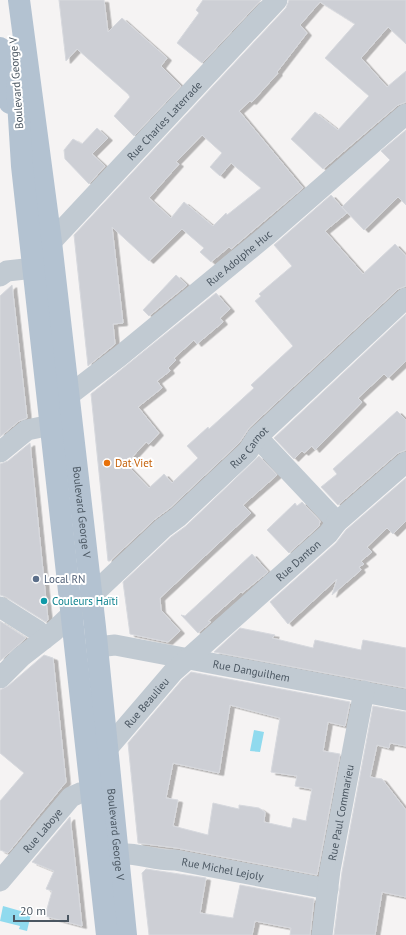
<svg xmlns="http://www.w3.org/2000/svg" width="406" height="935" font-family="'PT Sans',sans-serif">
  <defs>
    <filter id="shadow"><feDropShadow dx="4.5" dy="2.5" stdDeviation="0" flood-color="#0004"/></filter>
  </defs>
  <rect width="100%" height="100%" fill="#f5f3f3"/>
  <path fill="#90daee" d="M254 730 264 732 260 752 250 751Z
    M3 906 31 914 27 931 19 929 20 926 0 921Z"/>
  <path fill="#cdcfd5" stroke="#d7d9de" fill-rule="evenodd" filter="url(#shadow)" d="M59 0H104L108 32 122 18 167 58 161 66 181 86 134 136 114 116 130 97 128 94 77 49 66 61Z
    M203 0H261L202 63 177 43 199 13 196 10Z
    M289 0H406V44L388 27 361 58 387 87 406 71V102L398 105 323 169 291 139 315 112 338 130 369 96 325 58 355 24 320 2 300 25 307 33 277 72 278 73 252 102 250 101 239 111 303 188 231 249 229 247 211 262 200 252 204 248 182 229 149 261 112 227 123 323 113 324 115 344 88 366 74 235 286 8ZM202 135 222 153 210 167 220 176 231 163 261 188 227 215 226 213 213 226 184 202 171 218 149 198 179 164 176 162Z
    M97 128 108 138 92 154 105 166 89 184 65 159 64 150 73 139 82 144Z
    M406 130V205L398 197 364 230 342 207 390 160 381 151Z
    M331 195 347 213 325 231 363 274 395 244 406 256V286L398 289 249 428 239 443 170 508 155 519 110 561H108L91 394 216 293 230 309 220 318 223 322 197 344 194 340 174 358 176 360 168 368 170 371 157 381 162 388 138 407 159 433 149 444 146 442 126 464 149 488 164 474 172 483 198 458 187 446 208 427 209 429 242 399 254 388 251 385 293 346 255 301 261 296 259 294 292 266 274 245Z
    M176 275 187 285 149 316 143 310Z
    M12 285 27 418 19 421 0 437V296Z
    M406 314V361L388 378 384 374 358 398 362 402 315 450 312 446 304 453 302 451 294 459 274 438Z
    M397 411 406 420V450L398 453 338 505 321 487 337 474 333 469Z
    M30 443 48 620 46 622 6 597 0 595V464L8 461Z
    M259 456 277 475 243 505 251 513 160 598 161 610 180 631 168 642 130 634 123 582 171 537 186 526Z
    M406 478V521L393 534 387 528 367 547 372 552 361 561 364 564 359 567 361 570 332 595 337 579 288 624 270 602 336 543 346 530Z
    M302 502 320 521 319 526 289 553 267 530 295 503 297 506Z
    M252 554 268 572 242 593 241 592 208 621 211 622 198 633 181 615 185 616Z
    M0 621 26 638 0 661Z
    M240 628 275 635 272 638 313 648 315 640 361 650 363 640 406 648V688L214 652Z
    M44 655 53 658 66 782 8 853 0 850V801L24 773 0 753V690L8 686Z
    M191 672 350 702 345 726 328 722 323 751 340 754 317 875 177 848 138 843 128 743 182 680ZM230 705 280 718 271 772 297 776 295 786 312 789 306 821 293 818 291 828 264 822 265 812 259 808 239 805V809L213 803 208 835 173 826 178 800 166 798 173 763 219 773Z
    M373 706 406 712V746L390 743 389 748 377 745 370 777 382 779 406 810V897L382 892 375 935H334L342 872Z
    M70 817 77 879 82 926 45 916 52 891 46 889 54 871 32 862Z
    M146 869 206 878 200 913 233 918 240 885 314 899 310 935H290L291 928 255 921 252 935H149L142 873Z"/>
  <g fill="none" stroke-linecap="round" stroke-linejoin="round">
    <g stroke="#c1cad2" stroke-width="21">
      <path id="s1" d="M51 242 277 0"/>
      <path d="M0 276 7 271 34 268"/>
      <path id="s2" d="M68 396 120 356 266 236 406 114"/>
      <path d="M257 437 337 522"/>
      <path d="M0 452 27 430 51 425"/>
      <path d="M0 607 38 631 44 639"/>
      <path id="s3" d="M97 647 115 645 406 700"/>
      <path id="s4" d="M0 678 21 657 53 632 163 528 178 517 248 451 257 437 406 298"/>
      <path id="s5" d="M107 749 173 672 328 534 337 522 406 462"/>
      <path id="s6" d="M117 854C137 852 156 861 175 860L328 889"/>
      <path id="s7" d="M0 881 71 797 80 793 92 792"/>
      <path id="s8" d="M322 935 330 870 364 691"/>
    </g>
    <g stroke="#b3c2d1" stroke-width="22">
      <path id="s9" d="M19 0 51 242 95 627 126 935"/>
      <path d="M0 48 10 103"/>
      <path d="M17 85 22 166 107 935"/>
    </g>
  </g>
  <circle fill="#e8710a" stroke="#fff" stroke-width="1.5" cx="107" cy="463" r="4"/>
  <circle fill="#5c6f8a" stroke="#fff" stroke-width="1.5" cx="36" cy="579" r="4"/>
  <circle fill="#0f9aa8" stroke="#fff" stroke-width="1.5" cx="44" cy="601" r="4"/>
  <g text-anchor="middle" dominant-baseline="central" stroke-width="4" stroke-linejoin="round" paint-order="stroke">
    <g font-size="11" fill="#4a5661" stroke="#fff">
      <text transform="translate(16 83) rotate(-94)">Boulevard George V</text>
      <text stroke="none"><textPath href="#s1" startOffset="166">Rue Charles Laterrade</textPath></text>
      <text stroke="none"><textPath href="#s2" startOffset="220">Rue Adolphe Huc</textPath></text>
      <text stroke="none"><textPath href="#s4" startOffset="340">Rue Carnot</textPath></text>
      <text stroke="none"><textPath href="#s9" startOffset="516">Boulevard George V</textPath></text>
      <text stroke="none"><textPath href="#s5" startOffset="269">Rue Danton</textPath></text>
      <text stroke="none"><textPath href="#s3" startOffset="157">Rue Danguilhem</textPath></text>
      <text stroke="none"><textPath href="#s5" startOffset="61">Rue Beaulieu</textPath></text>
      <text stroke="none"><textPath href="#s8" startOffset="124">Rue Paul Commarieu</textPath></text>
      <text stroke="none"><textPath href="#s7" startOffset="66">Rue Laboye</textPath></text>
      <text stroke="none"><textPath href="#s9" startOffset="840">Boulevard George V</textPath></text>
      <text stroke="none"><textPath href="#s6" startOffset="107">Rue Michel Lejoly</textPath></text>
    </g>
    <g font-size="11" fill="#c56008" stroke="#fff" text-anchor="start">
      <text x="115" y="463">Dat Viet</text>
    </g>
    <g font-size="11" fill="#4e5e75" stroke="#fff" text-anchor="start">
      <text x="44" y="579">Local RN</text>
    </g>
    <g font-size="11" fill="#0d838f" stroke="#fff" text-anchor="start">
      <text x="52" y="601">Couleurs Haïti</text>
    </g>
  </g>
  <path d="M14 915v6h54v-6" fill="none" stroke="#4a5661" stroke-width="2"/>
  <text x="20" y="915" font-size="12" fill="#4a5661" stroke="#ffffff" stroke-width="3" paint-order="stroke">20 m</text>
</svg>
